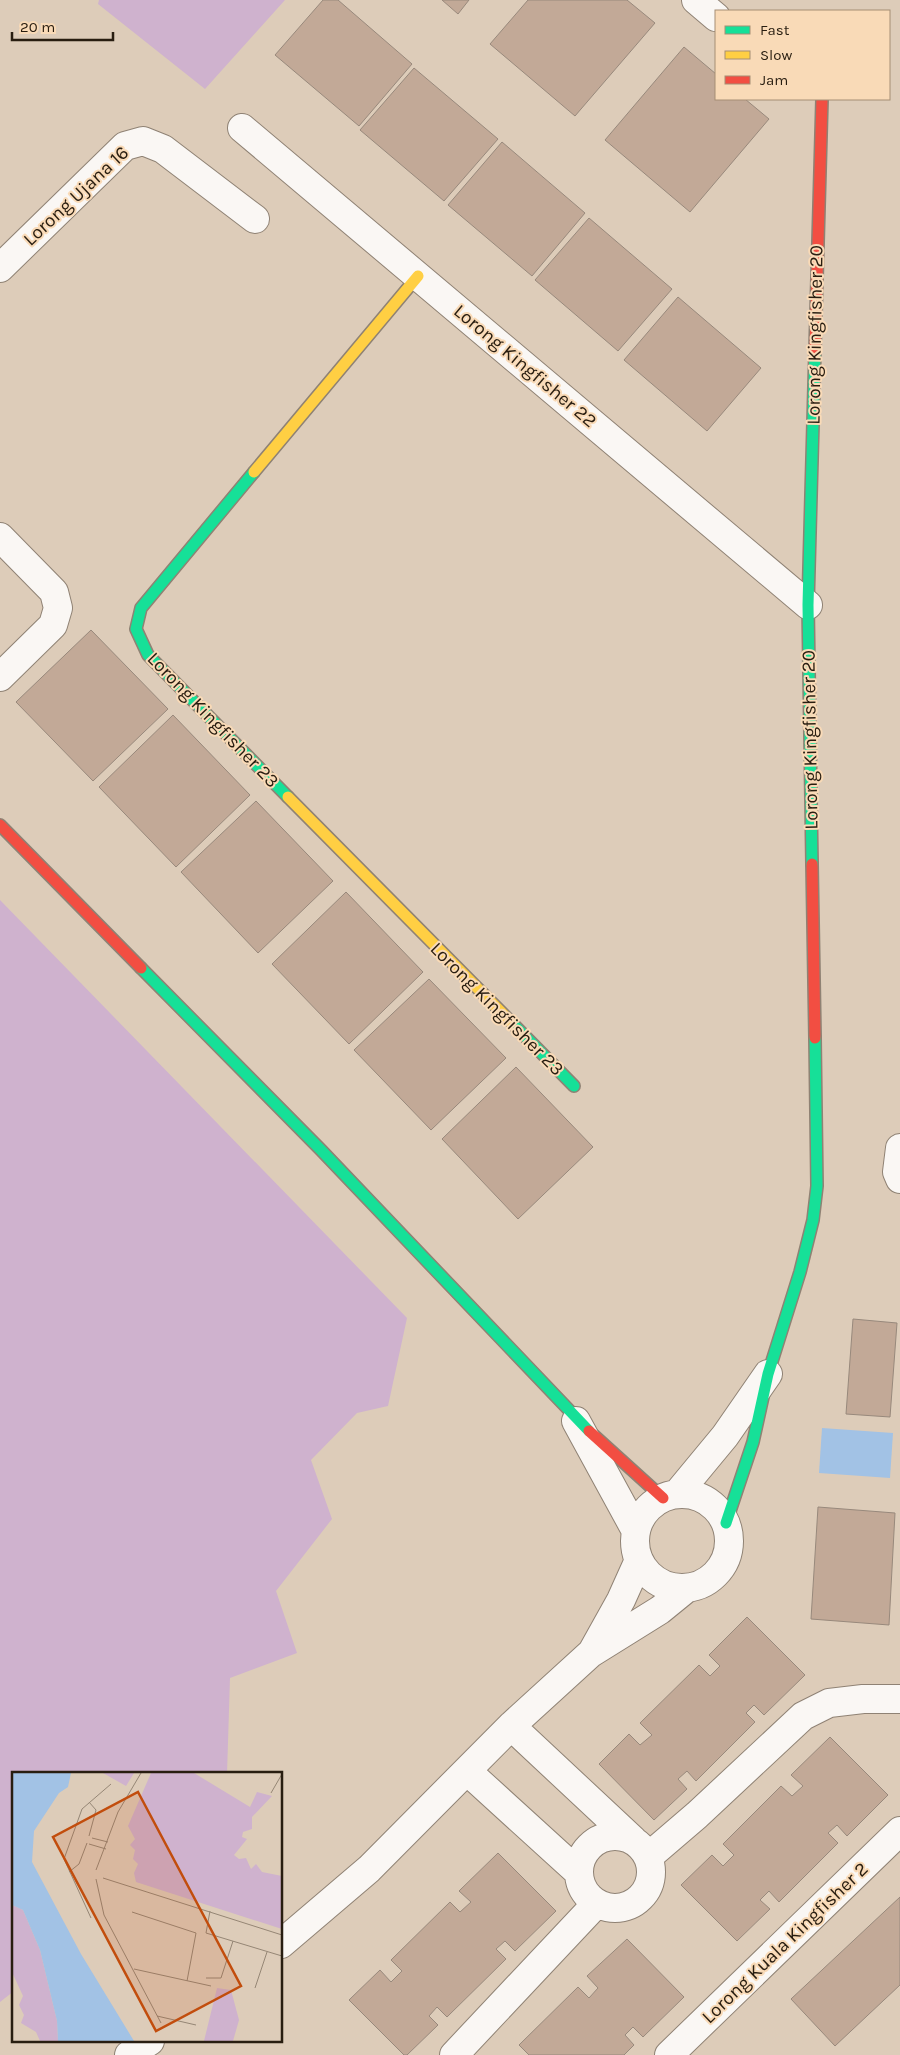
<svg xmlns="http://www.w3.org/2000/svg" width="900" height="2055" font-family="Karla,sans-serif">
  <rect width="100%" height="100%" fill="#ddccb9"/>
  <path fill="#cfb2ce" d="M99 0H285L205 89 98 4Z
    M0 900 407 1318 388 1406 357 1413 311 1460 332 1519 276 1591 297 1653 230 1678 227 1774H14V1991L0 2002Z"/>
  <path fill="#a2c2e5" d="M822 1428 893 1433 890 1478 819 1473Z"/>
  <path fill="#c2a997" stroke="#98897c" d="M323 0H338L412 64 359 126 275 55Z
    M442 0H469L458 14Z
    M528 0H627L655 23 575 116 490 44Z
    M684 47 716 74V99H745L769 119 690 212 605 140Z
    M414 68 498 139 444 201 360 130Z
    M502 142 585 213 532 276 448 205Z
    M589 218 672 289 618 351 535 280Z
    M678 297 761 368 707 431 624 360Z
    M91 630 168 709 93 781 16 702Z
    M173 715 250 795 176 867 99 787Z
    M256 801 333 881 258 953 181 872Z
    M346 892 423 972 349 1044 272 964Z
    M429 979 506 1058 431 1130 354 1050Z
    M516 1067 593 1147 518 1219 442 1139Z
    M853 1319 897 1323 890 1417 846 1414Z
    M818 1507 895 1513 889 1625 811 1619Z
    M747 1617 805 1675 764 1715 754 1705 746 1713 755 1722 696 1781 687 1771 678 1779 687 1789 654 1820 599 1764 629 1734 640 1745 652 1735 640 1723 699 1665 710 1676 720 1666 709 1655Z
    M830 1737 888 1795 847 1836 837 1825 828 1833 838 1843 779 1902 769 1891 760 1900 770 1909 737 1941 681 1885 712 1855 723 1866 734 1855 723 1844 781 1786 792 1796 803 1786 791 1775Z
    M498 1853 556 1911 515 1951 505 1941 496 1949 506 1959 447 2017 437 2007 429 2016 438 2025 407 2055H404L349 2000 380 1970 391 1982 402 1971 391 1960 450 1902 460 1912 471 1902 459 1891Z
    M900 1897V1985L835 2046 791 1999Z
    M627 1939 684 1997 643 2037 633 2027 625 2035 634 2045 624 2055H529L519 2045 578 1987 589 1998 598 1988 587 1976Z"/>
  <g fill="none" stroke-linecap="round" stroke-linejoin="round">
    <g stroke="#8f8274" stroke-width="30">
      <path id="street" d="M696 0 716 17
        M242 128 808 605
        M0 268 125 146 143 141 163 149 255 219
        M0 537 54 592 58 608 53 625 0 677
        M900 1148 897 1172 900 1179
        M576 1421 636 1531
        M677 1494 725 1436 768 1374
        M635 1541a47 47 0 1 1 94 0a47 47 0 1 1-94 0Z
        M592 1652 621 1600 639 1560
        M511 1726 633 1840
        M467 1771 578 1872
        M579 1872a36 36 0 1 1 72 0a36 36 0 1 1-72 0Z
        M648 1857 697 1815 803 1716 829 1703 863 1699H900
        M281 1944 369 1869 511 1726 591 1653 660 1610 687 1588
        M129 2055 150 2041
        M454 2055 597 1903
        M669 2055 900 1831"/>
    </g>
    <g stroke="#8f8274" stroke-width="14">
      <path id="fast" d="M254 472 141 608 136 629 148 655 288 797
        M812 864 808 605 815 350
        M141 968 321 1150 589 1431
        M511 1022 574 1086
        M726 1523 753 1442 768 1374 800 1272 813 1220 817 1186 815 1038"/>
    </g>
    <g stroke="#8f8274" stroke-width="14">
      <path id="slow" d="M254 472 418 276
        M288 797 511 1022"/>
    </g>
    <g stroke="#8f8274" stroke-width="14">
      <path id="jam" d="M815 350 822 99
        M0 825 141 968
        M812 864 815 1038
        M589 1431 663 1498"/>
    </g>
    <use href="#street" stroke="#faf7f4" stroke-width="28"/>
    <use href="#fast" stroke="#16e098" stroke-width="11"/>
    <use href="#slow" stroke="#ffcf43" stroke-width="11"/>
    <use href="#jam" stroke="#f24e42" stroke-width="11"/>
  </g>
  <g text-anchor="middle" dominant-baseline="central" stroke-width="4" stroke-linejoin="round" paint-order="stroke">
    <g font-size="19" fill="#281d10" stroke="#f9dab7">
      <text transform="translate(76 196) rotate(-43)">Lorong Ujana 16</text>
      <text transform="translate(815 335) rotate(-89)">Lorong Kingfisher 20</text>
      <text transform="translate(525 366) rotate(40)">Lorong Kingfisher 22</text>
      <text transform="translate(213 720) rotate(46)">Lorong Kingfisher 23</text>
      <text transform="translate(810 740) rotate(-91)">Lorong Kingfisher 20</text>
      <text transform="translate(497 1009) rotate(45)">Lorong Kingfisher 23</text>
      <text transform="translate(785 1943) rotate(-44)">Lorong Kuala Kingfisher 2</text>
    </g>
  </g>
  <g transform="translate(12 1772)">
    <rect width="270" height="270" fill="#ddccb9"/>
    <path d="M91 1H122L114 14ZM139 1H182L238 35 245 20 260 24 240 45V57L231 60 230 65 235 67 222 83 227 87 234 86 239 97 244 92 250 100 270 104V157L124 110 122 101 126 92 121 87 123 78 118 73 123 67 116 54ZM0 133 11 138 28 178 45 249 46 269H28L24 260 9 251 12 243 7 233 11 224 0 200ZM205 216 219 218 227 248 221 269H192Z" fill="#cfb2ce"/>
    <path d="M0 1H59L56 15 47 21 22 59 20 90 69 182 122 269H46L45 249 28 178 11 138 0 133Z" fill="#a2c2e5"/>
    <path fill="none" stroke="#958675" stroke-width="1" d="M259 21 270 2M77 64 84 38 77 30M80 66 96 70M77 72 94 77M84 98 106 40 129 1M57 100 67 92 75 71M91 106 270 163M84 107 92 143 149 251M198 139 194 161 270 184M120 140 184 161 175 209M79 146 52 87 70 37 99 12M122 197 199 214M194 206H209L221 169M243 216 255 180M145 244 184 253"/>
    <path fill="#c24d0d" fill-opacity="0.15" stroke="#c24d0d" stroke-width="2.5" d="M126 20 229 214 144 259 41 65Z"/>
    <rect width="270" height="270" fill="none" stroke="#281d10" stroke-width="2.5"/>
  </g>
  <rect x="715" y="10" width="175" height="90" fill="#f9dab7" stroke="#a58e74"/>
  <rect x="725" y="26" width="25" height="8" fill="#16e098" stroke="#a58e74"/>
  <text x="760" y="35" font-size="15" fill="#281d10">Fast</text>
  <rect x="725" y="51" width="25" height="8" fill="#ffcf43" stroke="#a58e74"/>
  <text x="760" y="60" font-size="15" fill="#281d10">Slow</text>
  <rect x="725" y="76" width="25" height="8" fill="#f24e42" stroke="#a58e74"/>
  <text x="760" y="85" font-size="15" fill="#281d10">Jam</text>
  <path d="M12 32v8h101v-8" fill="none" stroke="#281d10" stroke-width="2.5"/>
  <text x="20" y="32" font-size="15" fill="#281d10" stroke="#f9dab7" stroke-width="4" paint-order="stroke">20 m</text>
</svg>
